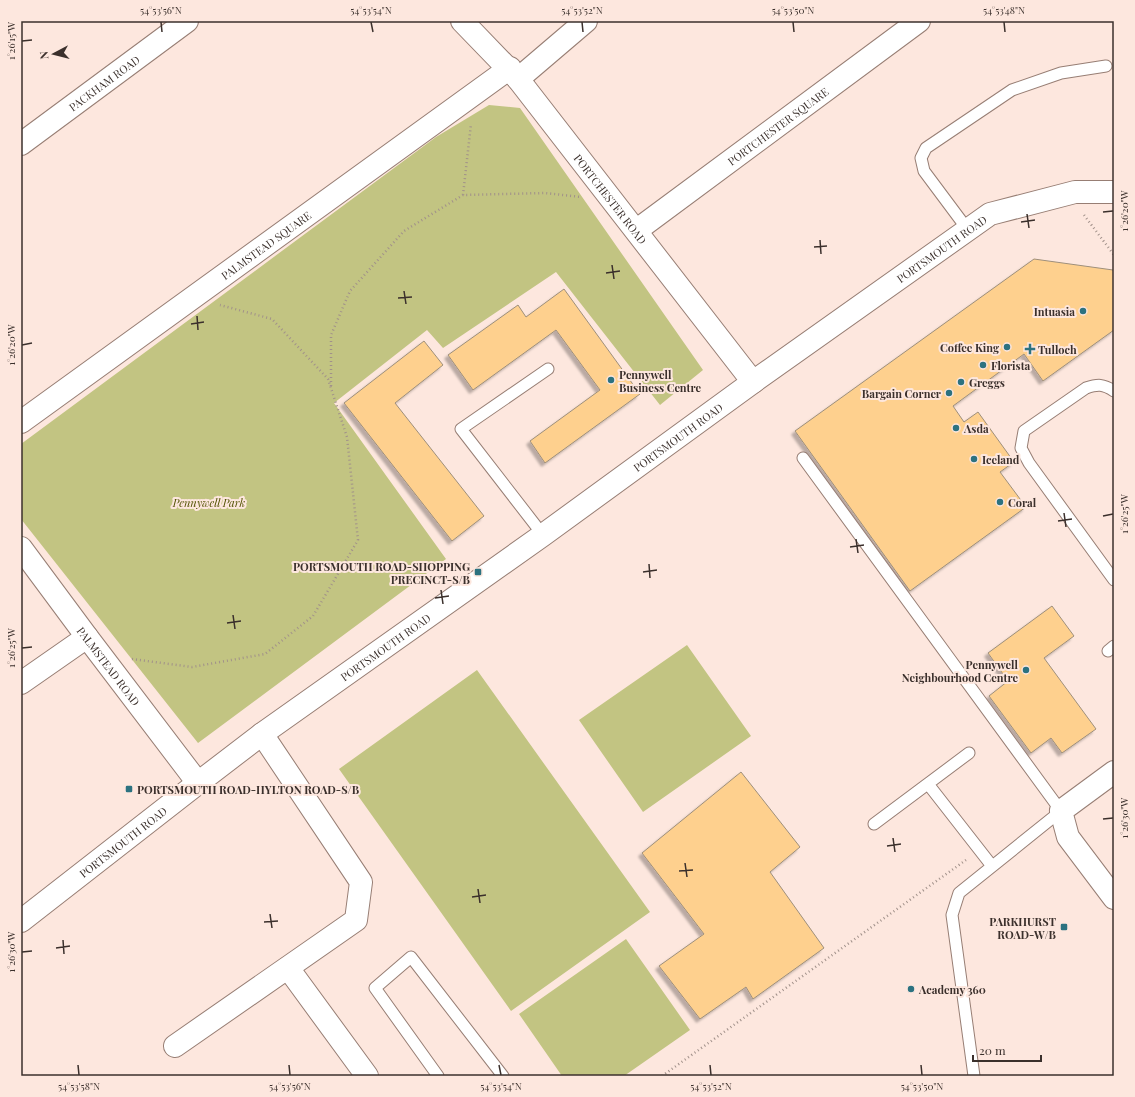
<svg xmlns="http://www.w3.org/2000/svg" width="1135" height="1097" font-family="'Playfair Display',serif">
  <defs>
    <filter id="shadow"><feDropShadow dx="-3.5" dy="3.5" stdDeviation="1" flood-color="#0004"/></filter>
  </defs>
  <rect width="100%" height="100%" fill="#fde7de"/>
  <path fill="#c2c482" d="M489 105 520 108 703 370 660 405 556 272 443 348 427 330 334 403 446 559 198 743 21 519V444L436 137Z
    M687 645 751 736 643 812 579 720Z
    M477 670 650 912 511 1011 339 769Z
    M626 939 690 1030 624 1076H562L519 1014Z"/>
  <path fill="#fed08e" stroke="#9e8f7b" filter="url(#shadow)" d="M1034 259 1113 270 1114 272V330L1043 381 1024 354 953 406 964 422 978 412 1014 462 1000 472 1026 507 910 591 795 431Z
    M564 289 640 394 545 463 530 441 600 390 556 330 473 390 448 355 518 305 526 317Z
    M424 341 443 365 395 403 484 516 452 541 344 403Z
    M1052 606 1074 636 1044 658 1096 729 1062 753 1051 738 1031 753 989 696 1008 681 988 653Z
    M741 772 800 847 770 872 824 948 753 999 746 987 700 1019 659 966 704 934 642 853Z"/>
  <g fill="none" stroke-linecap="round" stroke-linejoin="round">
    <g stroke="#977e74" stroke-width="13">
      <path id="service" d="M968 230 924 171 921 158 926 148 1012 90 1061 73 1106 66
        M1114 391C1103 384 1098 384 1086 388L1024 431 1021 448 1029 463 1114 580
        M803 458 1061 811 959 893 952 915 974 1076
        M543 535 461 429 548 369
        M1108 651 1114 646
        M928 784 992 866
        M874 824 969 753
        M438 1076 375 988 411 957 503 1076"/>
    </g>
    <g stroke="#977e74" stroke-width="24">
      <g id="minor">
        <path id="s1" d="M462 21 518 79 753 382"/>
        <path d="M518 79 586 21"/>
        <path id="s2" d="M21 144 187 21"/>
        <path id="s3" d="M637 230 919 21"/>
        <path id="s4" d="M21 422 510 68"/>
        <path id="s5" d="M21 548 87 637 198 783"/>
        <path d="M21 683 87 637"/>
        <path d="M1114 772 1061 811 1068 837 1114 898"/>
        <path d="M288 968 367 1076"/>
        <path d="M175 1046 356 920 361 882 262 734"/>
      </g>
    </g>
    <g stroke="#977e74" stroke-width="24">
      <g id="tertiary">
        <path id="s6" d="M21 921 198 783 262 734 543 535 753 382 990 214 1075 192H1114"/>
      </g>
    </g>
    <path stroke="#a1918a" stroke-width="2.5" stroke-dasharray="1 3" stroke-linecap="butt" d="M463 195 471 124
      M1084 215 1114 255
      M331 386V335L350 291 404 231 463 195 545 193 581 197
      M132 659 192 667 265 654 313 616 358 540 347 437 328 379 272 319 220 305
      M662 1076 966 860"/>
    <use href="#service" stroke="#fff" stroke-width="11"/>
    <use href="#minor" stroke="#fff" stroke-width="22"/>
    <use href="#tertiary" stroke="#fff" stroke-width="22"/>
  </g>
  <path fill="none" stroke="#3b302c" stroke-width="1.5" d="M161 22 162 32M371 22 373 32M582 22 583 32M793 22 794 32M1004 22 1005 32M22 41 32 40M1103 212 1113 211M1027 214 1029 228M1021 222 1035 220M820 240 821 254M814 247 827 246M612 265 614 279M606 273 620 271M404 291 406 304M398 298 412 297M197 316 198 330M191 324 204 322M22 345 32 343M1064 513 1066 527M1103 516 1113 514M1058 521 1072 519M856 539 858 553M850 547 864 545M649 564 650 578M643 572 657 570M441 590 443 604M435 598 449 596M233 615 235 629M227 623 241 621M22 648 32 647M1103 819 1113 818M893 838 895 852M887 846 901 844M685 863 687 877M679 871 693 870M478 889 480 903M472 897 486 895M270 914 272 928M264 922 278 921M63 940 64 954M56 948 70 946M22 952 32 951M78 1065 79 1075M289 1065 290 1075M499 1065 501 1075M710 1065 711 1075M921 1065 922 1075"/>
  <g fill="#2c7280" stroke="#fde7de" stroke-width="1.5">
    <circle cx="1083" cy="311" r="4"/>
    <circle cx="1007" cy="347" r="4"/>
    <path d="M1028 343h4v4h4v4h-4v4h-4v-4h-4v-4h4z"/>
    <circle cx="983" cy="365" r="4"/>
    <circle cx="611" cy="380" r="4"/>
    <circle cx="961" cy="382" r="4"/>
    <circle cx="949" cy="393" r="4"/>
    <circle cx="956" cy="428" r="4"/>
    <circle cx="974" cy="459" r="4"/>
    <circle cx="1000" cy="502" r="4"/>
    <rect x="474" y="568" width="8" height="8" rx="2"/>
    <circle cx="1026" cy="670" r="4"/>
    <rect x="125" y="785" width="8" height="8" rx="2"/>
    <rect x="1060" y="923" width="8" height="8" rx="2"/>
    <circle cx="911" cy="989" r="4"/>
  </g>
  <g text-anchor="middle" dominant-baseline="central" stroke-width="4" stroke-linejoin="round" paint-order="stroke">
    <g font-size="11" fill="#3b302c" stroke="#fde7de">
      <text stroke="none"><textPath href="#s2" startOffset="103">PACKHAM ROAD</textPath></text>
      <text stroke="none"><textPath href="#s3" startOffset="175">PORTCHESTER SQUARE</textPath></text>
      <text stroke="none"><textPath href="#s1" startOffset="232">PORTCHESTER ROAD</textPath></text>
      <text stroke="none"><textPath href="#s4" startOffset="302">PALMSTEAD SQUARE</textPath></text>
      <text stroke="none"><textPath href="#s6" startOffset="1140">PORTSMOUTH ROAD</textPath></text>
      <text stroke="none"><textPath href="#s6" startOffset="816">PORTSMOUTH ROAD</textPath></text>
      <text stroke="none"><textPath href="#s6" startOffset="456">PORTSMOUTH ROAD</textPath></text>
      <text stroke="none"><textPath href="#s5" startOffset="147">PALMSTEAD ROAD</textPath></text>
      <text stroke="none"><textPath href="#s6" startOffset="129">PORTSMOUTH ROAD</textPath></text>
    </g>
    <g font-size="11" font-weight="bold" fill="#3b302c" stroke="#fde7de" text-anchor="start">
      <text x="1075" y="311" text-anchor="end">Intuasia</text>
      <text x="999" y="347" text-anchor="end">Coffee King</text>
      <text x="1038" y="349">Tulloch</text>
      <text x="991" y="365">Florista</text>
      <text x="619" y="374">Pennywell<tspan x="619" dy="13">Business Centre</tspan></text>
      <text x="969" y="382">Greggs</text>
      <text x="941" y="393" text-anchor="end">Bargain Corner</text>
      <text x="964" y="428">Asda</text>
      <text x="982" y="459">Iceland</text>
      <text x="1008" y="502">Coral</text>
      <text x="470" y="566" text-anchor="end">PORTSMOUTH ROAD-SHOPPING<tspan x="470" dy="13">PRECINCT-S/B</tspan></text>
      <text x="1018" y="664" text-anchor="end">Pennywell<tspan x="1018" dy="13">Neighbourhood Centre</tspan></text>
      <text x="137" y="789">PORTSMOUTH ROAD-HYLTON ROAD-S/B</text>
      <text x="1056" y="921" text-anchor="end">PARKHURST<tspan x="1056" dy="13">ROAD-W/B</tspan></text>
      <text x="919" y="989">Academy 360</text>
    </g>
    <g font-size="11" font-style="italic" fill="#525202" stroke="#fde7de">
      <text x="209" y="502">Pennywell Park</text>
    </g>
  </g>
  <rect width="1135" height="1097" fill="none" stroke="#fde7de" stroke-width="44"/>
  <g transform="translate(54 54) rotate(263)" stroke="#fde7de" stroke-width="3" paint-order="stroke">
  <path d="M0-3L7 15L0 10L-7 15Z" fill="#3b302c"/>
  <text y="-6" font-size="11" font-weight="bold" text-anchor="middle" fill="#3b302c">N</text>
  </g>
  <path d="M973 1055v6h68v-6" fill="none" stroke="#3b302c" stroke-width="2"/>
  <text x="979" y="1055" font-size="12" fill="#3b302c" stroke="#fde7de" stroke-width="3" paint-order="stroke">20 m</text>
  <rect x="22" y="22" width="1091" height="1053" fill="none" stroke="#3b302c" stroke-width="1.5"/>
  <g font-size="10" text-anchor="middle" fill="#3b302c">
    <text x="161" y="14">54°53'56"N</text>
    <text x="371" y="14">54°53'54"N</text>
    <text x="582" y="14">54°53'52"N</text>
    <text x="793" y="14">54°53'50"N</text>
    <text x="1004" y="14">54°53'48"N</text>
    <text transform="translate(11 41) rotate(-90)" y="4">1°26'15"W</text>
    <text transform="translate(1124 211) rotate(-90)" y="4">1°26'20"W</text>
    <text transform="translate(11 345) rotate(-90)" y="4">1°26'20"W</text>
    <text transform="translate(1124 514) rotate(-90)" y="4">1°26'25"W</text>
    <text transform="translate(11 648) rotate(-90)" y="4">1°26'25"W</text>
    <text transform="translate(1124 818) rotate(-90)" y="4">1°26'30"W</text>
    <text transform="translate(11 952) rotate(-90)" y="4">1°26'30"W</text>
    <text x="79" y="1090">54°53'58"N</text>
    <text x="290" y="1090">54°53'56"N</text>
    <text x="501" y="1090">54°53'54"N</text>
    <text x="711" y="1090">54°53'52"N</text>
    <text x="922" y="1090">54°53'50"N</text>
  </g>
</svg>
